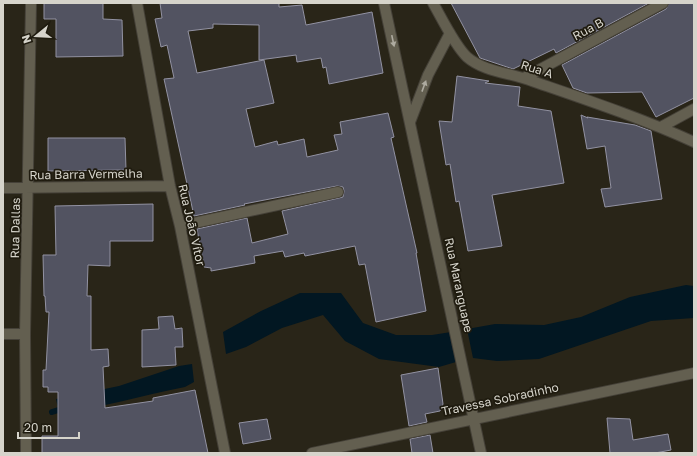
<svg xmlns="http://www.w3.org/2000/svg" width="697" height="456" font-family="'Golos Text',sans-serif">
  <rect width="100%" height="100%" fill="#292518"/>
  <path fill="#021722" d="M686 285 694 286V318L651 321 539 359 497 361 473 358 467 329 495 324 544 325 581 317 630 297Z
    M300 293H341L363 323 396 335H432L451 332 456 362 439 367 379 359 345 341 323 315 282 328 246 347 226 354 223 332 261 311Z
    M192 364 194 382 185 387C143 395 101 408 59 413L56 399 119 386 179 366Z"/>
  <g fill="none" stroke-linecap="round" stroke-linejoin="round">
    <path stroke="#021722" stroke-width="6" d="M52 412 65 408"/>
  </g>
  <path fill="#525361" stroke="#9292a2" d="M44 3H103V19L122 20 123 56 56 57V19H44Z
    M160 3H279V7L302 5 306 25 372 12 383 73 329 84 326 67 323 68 321 58 297 62 296 55 259 60V25L213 24V28L188 31 197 73 264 60 274 103 246 109 255 147 277 141 278 145 304 139 307 157 338 150 334 135 342 134 340 122 388 113 394 137 391 138 417 253H416L426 311 376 322 365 264 359 265 355 246 305 256 304 253 285 257 283 251 254 256 255 263 211 271V268L204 267 197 229 247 218 252 243 288 234 282 211 339 198 343 197 344 191 343 187 337 186 244 204 245 205 194 216 164 79 174 78 167 45 161 47 155 19 162 18Z
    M451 3H649L556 53 554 49 513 69 480 58Z
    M669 3H694V98L656 117 642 92 587 93 573 88 562 65 666 9Z
    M457 76 489 81 485 83 520 87 518 106 551 111 564 183 492 195 502 246 468 251 459 201 456 202 450 164 446 165 439 121 452 122Z
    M581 115 588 118 587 117 635 125 651 131 662 199 605 207 601 189 611 188 605 146 587 149Z
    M48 138H125L126 170 48 171Z
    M153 204V241H110V266L88 265 87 296H91V350L108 349 109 366 103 367 105 408 153 401V398L195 390 208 453H42V436H58V392H48V387H43V370H46L49 312H46L45 296H44L43 255H56L55 206Z
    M173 316 175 329 182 328 183 347H175L176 365 142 367V330L159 329 158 317Z
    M438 368 443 404 440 411 425 414 427 422 409 426 401 375Z
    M607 418 630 419 633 440 668 434 671 450 655 453H610Z
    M267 419 271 439 243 444 239 423Z
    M430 435 433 453H412L410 439Z"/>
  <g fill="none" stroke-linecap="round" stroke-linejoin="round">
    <g stroke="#454138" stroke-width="12">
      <path id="street" d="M137 3 170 186 180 226 225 453
        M384 3 481 453
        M433 3C441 17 455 46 467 57 484 72 511 73 532 81 587 100 641 118 694 142
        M524 78 663 3
        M410 122 428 75 450 33
        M661 127 694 109
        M3 188 170 186
        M180 226 338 192
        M3 334H25
        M26 453 25 334 31 3
        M312 453 694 373"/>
    </g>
    <use href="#street" stroke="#635f50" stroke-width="10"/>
  </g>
  <defs><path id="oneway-solid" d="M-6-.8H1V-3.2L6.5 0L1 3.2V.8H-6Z"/></defs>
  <g fill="#aeaba0">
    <use href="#oneway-solid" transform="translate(393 41) rotate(78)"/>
    <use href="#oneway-solid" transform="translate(424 86) rotate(-70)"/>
  </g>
  <g text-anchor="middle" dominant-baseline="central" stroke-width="3.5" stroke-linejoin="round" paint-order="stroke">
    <g font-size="12" fill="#d6d4cb" stroke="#1f1b0f">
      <text transform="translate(588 29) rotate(-28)">Rua B</text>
      <text transform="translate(537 69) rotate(18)">Rua A</text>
      <text transform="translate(86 174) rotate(-1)">Rua Barra Vermelha</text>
      <text transform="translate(192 225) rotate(77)">Rua João Vítor</text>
      <text transform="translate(15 228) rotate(-89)">Rua Dallas</text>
      <text transform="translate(459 285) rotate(78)">Rua Maranguape</text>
      <text transform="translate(500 399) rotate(-12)">Travessa Sobradinho</text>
    </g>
  </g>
  <rect width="697" height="456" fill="none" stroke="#d6d4cb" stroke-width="8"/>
  <g transform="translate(36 36) rotate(252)" stroke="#1f1b0f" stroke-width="3" paint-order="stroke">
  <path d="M0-3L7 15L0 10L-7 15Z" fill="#d6d4cb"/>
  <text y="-6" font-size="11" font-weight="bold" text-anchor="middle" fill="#d6d4cb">N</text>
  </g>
  <path d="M18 432v6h61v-6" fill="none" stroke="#d6d4cb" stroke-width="2"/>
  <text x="24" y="432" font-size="12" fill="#d6d4cb" stroke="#1f1b0f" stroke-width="3" paint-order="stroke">20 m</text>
</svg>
